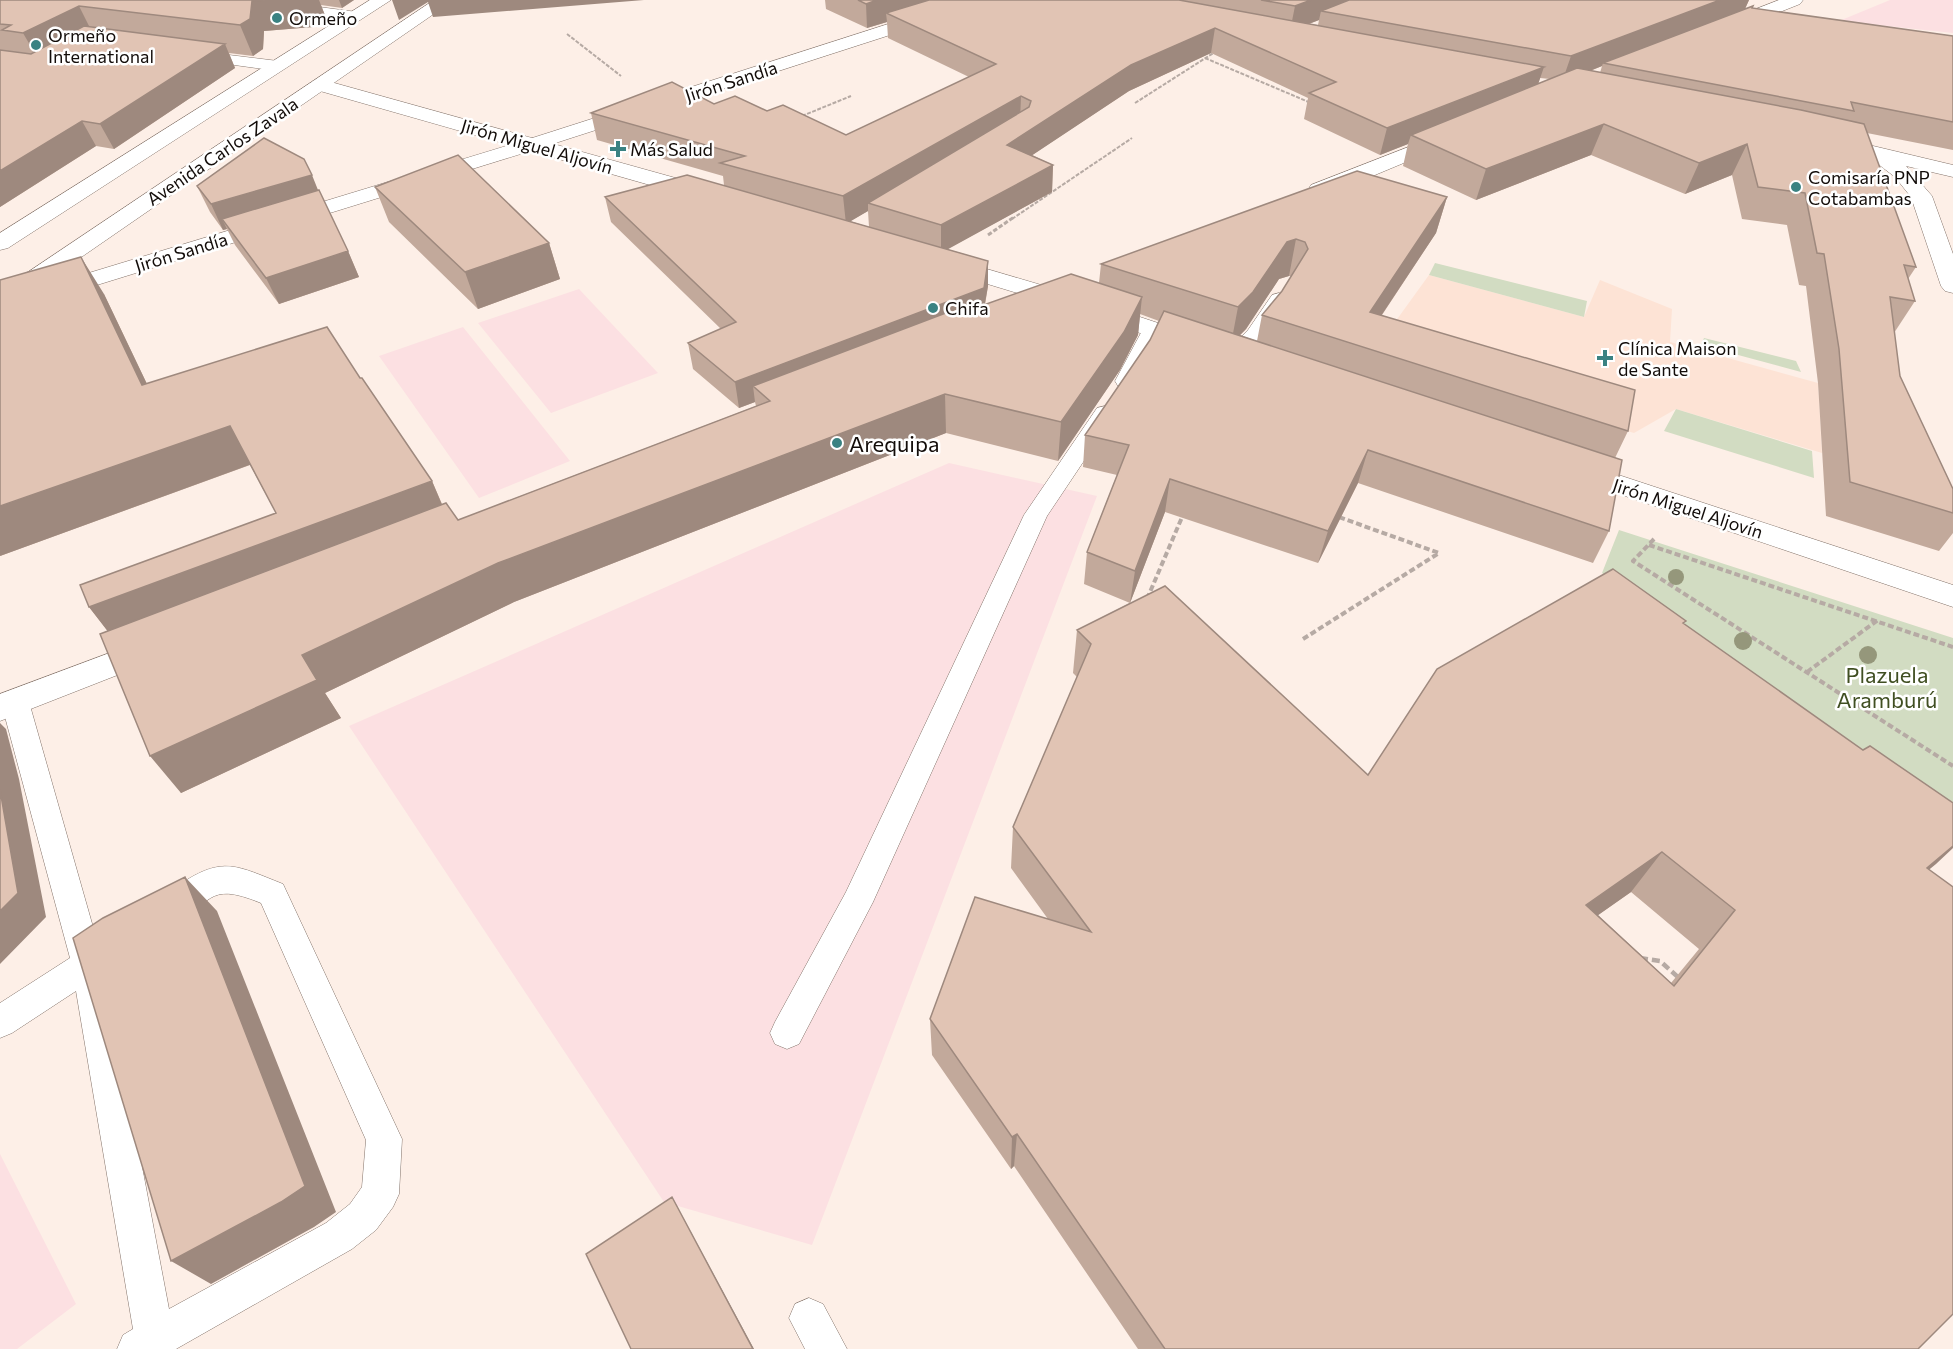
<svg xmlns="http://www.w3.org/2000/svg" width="1953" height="1349" font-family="Commissioner,sans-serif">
  <rect width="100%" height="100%" fill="#fdefe7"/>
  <path fill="#fce0e2" d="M1890 0H1953V33L1839 21Z
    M579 289 658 373 551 413 478 323Z
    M463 327 570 461 479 498 379 356Z
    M949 463 1097 496 812 1245 664 1202 349 726Z
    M0 1154 76 1304 17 1349H0Z"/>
  <path fill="#fde3d5" d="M1429 275 1584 317 1600 280 1672 309 1670 342 1818 383 1822 453 1676 409 1634 433 1530 401 1390 329Z"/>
  <path fill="#d2dcc2" d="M1435 263 1587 301 1584 317 1429 275Z
    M1704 338 1796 361 1801 372 1701 345Z
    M1676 409 1812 451 1814 478 1664 431Z
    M1619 530 1953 638V812L1602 573Z"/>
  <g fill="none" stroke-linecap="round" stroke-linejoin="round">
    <g stroke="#83736a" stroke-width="1">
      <path id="service" d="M227 0H266L357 12 364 16 357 20 234 4Z
        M196 51 278 61 286 66 278 71 191 59 188 56 191 53Z
        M1279 293 1286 295 1289 299C1277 318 1251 367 1226 360L1223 356 1248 330 1272 295Z
        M1153 323 1160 325 1163 329 1137 381 1134 386 1126 387 1118 386 1115 381 1143 329 1146 325Z
        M1105 406 1113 408 1116 413 1047 516 873 902 799 1044 787 1049 775 1044 770 1033 775 1022 846 892 1024 515 1097 408Z
        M15 691 25 695 29 702 97 941 112 934 123 939 128 949 123 959 105 971 169 1309 326 1223 350 1204 362 1187 366 1140 261 903C203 879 215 907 168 924L157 920 152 910C158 898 168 893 179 885 223 855 237 866 283 884L402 1139 399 1194 393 1207 376 1230 352 1249 176 1349H117L123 1335 133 1329 76 991 12 1033 0 1038V1003L70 958 1 702 5 695Z
        M809 1298 823 1304 847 1349H805L789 1318 795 1304Z"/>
    </g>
    <g stroke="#83736a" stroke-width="1">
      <path id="minor" d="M963 0H989L986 4 540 148 0 315V300L526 140Z
        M1779 0H1803L1800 4 1732 31H1720L1717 27 1720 23Z
        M1447 132 1454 134 1457 138 1454 142 1327 195 1319 196 1311 195 1308 190 1311 185Z
        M1831 136 1953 165V177L1906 166 1932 196 1953 254V293L1945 291 1941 286 1911 197 1895 177 1869 157 1824 146 1821 142 1824 138Z
        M155 636 166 640 171 648 166 656 0 721V694Z"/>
    </g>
    <g stroke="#83736a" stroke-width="1">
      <path id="tertiary" d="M320 79 715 189 718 194 715 199 707 201 699 199 313 89 310 85 313 81Z
        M946 257 1065 292 1206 339 1210 344 1206 349 1197 352 1047 302 938 269 934 264 938 259Z
        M1576 461 1953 585V607L1566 476 1562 470 1566 464Z"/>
    </g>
    <g stroke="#83736a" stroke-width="1">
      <path id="secondary" d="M370 0H391L8 248 0 250V233Z
        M434 0H454L9 307 0 309V291Z"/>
    </g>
    <path stroke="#b6aaa4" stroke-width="2" stroke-dasharray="4 1.5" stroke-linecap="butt" d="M567 34 621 76
      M1205 58 1311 103
      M1135 103 1215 52
      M802 116 851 96
      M1012 219 1132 138"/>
    <path stroke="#b6aaa4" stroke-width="3" stroke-dasharray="4.5 2" stroke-linecap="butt" d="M988 235 1014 217"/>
    <path stroke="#b6aaa4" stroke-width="4" stroke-dasharray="6 3" stroke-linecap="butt" d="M1654 539 1633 561 1953 766
      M1649 545 1953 647
      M1147 599 1183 515
      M1303 639 1439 553 1336 516
      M1807 672 1878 620"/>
    <path stroke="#b6aaa4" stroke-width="4.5" stroke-dasharray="8 4" stroke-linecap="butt" d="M1640 958 1660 961 1679 978"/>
    <use href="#service" fill="#fff" fill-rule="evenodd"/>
    <use href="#minor" fill="#fff" fill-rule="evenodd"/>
    <use href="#tertiary" fill="#fff" fill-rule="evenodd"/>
    <use href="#secondary" fill="#fff" fill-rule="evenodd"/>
  </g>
  <g fill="#95977b">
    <circle cx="1676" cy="577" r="8"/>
    <circle cx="1743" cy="641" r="9"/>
    <circle cx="1868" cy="655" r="9"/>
  </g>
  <path fill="#c2a99b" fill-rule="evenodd" d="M0 0H354L342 8 321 5 326 18 313 27 264 31 263 49 253 56 229 53 235 68 114 149 96 146 0 207Z
    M825 0H1749L1745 9 1752 8 1953 36V150L1867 133 1916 267 1908 279 1915 301 1894 333 1900 376 1953 489V533L1939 551 1826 516 1818 383 1806 286 1799 285 1787 225 1742 219 1732 175 1685 194 1591 155 1476 200 1403 166 1408 144 1380 155 1304 119 1308 98 1211 53 1129 91 1032 155 1053 165 1052 192 947 249 988 261V286L985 305 1099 283 1101 264 1447 197 1436 233 1382 315 1628 431 1615 458 1609 531 1593 563 1358 483 1318 563 1165 512 1130 603 1368 775 1684 624 1929 869 1918 1349H1138L1014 1166 1011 1169 932 1055 930 1019 1048 919 1011 868 1013 827 1077 677 1073 673 1077 630 1130 603 1084 584 1087 552 1117 475 1083 467 1085 435 1150 340 1159 321 1140 314 1138 335 1120 370 1058 461 946 433 514 602 325 693 341 718 181 793 108 631 89 607 276 513 250 465 0 556 104 294 147 384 360 378 432 481 442 504 458 520 756 406 755 402 739 408 693 369 688 343 721 329 611 222 605 197 724 185 723 176 597 140 591 113 714 104 767 111 846 135 969 77 888 38 887 22 867 28 826 9ZM1319 20 1318 25 1309 24ZM1602 66 1600 73 1590 71ZM1540 78 1550 79 1538 84ZM868 211 869 227 850 221ZM1289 276H1291L1282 291 1262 315 1257 341 1240 335 1246 329 1279 279ZM1631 892 1699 949 1671 983 1598 915Z
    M197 186 318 190 348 251 359 277 279 304 235 245 227 229 223 230 210 212Z
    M375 187 549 243 560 279 478 309 389 222Z"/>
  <path fill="#9e897e" d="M266 0H319L326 18 313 27 264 31 263 49 253 56 240 25 252 1Z
    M339 0H354L342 8Z
    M392 0H644L433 17 428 2 399 20Z
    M877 0H956L886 13 887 22 867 28 866 4Z
    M1311 0H1369L1321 11 1319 20 1290 31 1295 6Z
    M1720 0H1749L1744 11 1603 63 1602 66 1562 82 1571 56Z
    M79 6 94 36 41 64 23 33Z
    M1215 28 1211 53 1129 91 1007 172V145L1131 65Z
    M225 44 235 68 114 149 100 124Z
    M1544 67 1535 93 1411 135 1408 144 1380 155 1387 128Z
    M1021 96 1020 122 868 203V211L846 224 843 196Z
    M82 121 96 146 0 207V171Z
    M1604 124 1591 155 1476 200 1486 169Z
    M1747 144 1732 175 1685 194 1699 163Z
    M1053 165 1052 192 941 253V225Z
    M312 175 322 200 222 219 227 229 223 230 211 204Z
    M1447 197 1436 233 1361 346 1370 312Z
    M1296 239 1289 276 1279 279 1246 329 1231 344 1238 307 1287 242Z
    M549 243 560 279 478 309 465 272Z
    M348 251 359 277 279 304 266 278Z
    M81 257 104 294 166 424 142 385Z
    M988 261V286L983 314 753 386 755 402 739 408 735 382Z
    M1142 297 1138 335 1120 370 1058 461 1061 422Z
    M945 394 946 433 514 602 325 693 341 718 181 793 150 756 302 655 498 563Z
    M230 426 252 464 0 556V506Z
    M1368 450 1358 483 1318 563 1328 531Z
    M1170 479 1165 512 1130 603 1135 571Z
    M432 481 448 519 119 646 89 607Z
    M0 723 6 729 19 779 46 917 0 964Z
    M1953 846V848L1936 864 1883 907 1927 868Z
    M1662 852 1631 892 1557 944 1586 905Z
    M185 877 217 911 336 1212 314 1227 211 1284 171 1261Z
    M1017 1134 1014 1166 1011 1169 1012 1137Z
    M672 1197 686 1223 754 1349H753Z"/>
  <path fill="#e1c4b4" stroke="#9e897e" stroke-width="1.5" fill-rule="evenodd" d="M0 0H266L252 1 250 19 240 25 79 6 23 33 2 30 11 25 0 24Z
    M858 0H877L866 4Z
    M929 0H1179L1544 67 1387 128 1309 93 1336 82 1215 28 1131 65 1007 145 1053 165 941 225 868 203 1029 107 1031 101 1021 96 843 196 720 163 745 156 591 113 672 82 714 104 735 96 767 111 783 105 846 135 996 64 886 13Z
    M1261 0H1311L1295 6Z
    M1349 0H1720L1571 56 1321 11Z
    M1753 6 1752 8 1953 36V122L1851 102 1854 111 1603 63Z
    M84 26 225 44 100 124 82 121 0 171V50L31 54Z
    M1577 68 1801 110 1864 124 1916 267 1904 265 1915 301 1890 297 1900 376 1953 489V513L1850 482 1839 349 1824 254 1817 253 1805 193 1758 187 1747 144 1699 163 1604 124 1486 169 1411 135Z
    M264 138 304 159 312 175 211 204 197 186Z
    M458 155 549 243 465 272 375 187Z
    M1357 171 1447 197 1370 312 1635 390 1628 431 1262 315 1282 291 1308 249 1305 242 1296 239 1287 242 1253 292 1238 307 1101 264Z
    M687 175 988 261 984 288 735 382 688 343 736 322 605 197Z
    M319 190 348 251 266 278 222 219Z
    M81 257 142 385 327 327 360 378H362L432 481 89 607 80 585 276 513 230 426 0 506V280Z
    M1071 274 1142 297 1124 332 1061 422 945 394 498 563 302 655 317 680 150 756 100 634 446 503 458 520 770 401 753 386 980 300 978 307Z
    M1164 311 1622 460 1609 531 1368 450 1328 531 1170 479 1135 571 1087 552 1129 445 1085 435 1150 340Z
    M1613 569 1686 621 1683 623 1863 750 1870 746 1953 803V846L1927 868 1953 887V1314L1918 1349H1165L1017 1134 1012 1137 930 1019 975 897 1091 932 1013 827 1091 644 1077 630 1165 586 1368 775 1437 669ZM1662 852 1735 910 1674 986 1586 905Z
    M0 790 18 893 0 911Z
    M185 877 305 1186 281 1202 171 1261 73 938 103 918Z
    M672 1197 753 1349H631L586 1254Z"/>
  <g fill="#3a8282" stroke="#fff" stroke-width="2">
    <circle cx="277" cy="18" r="6"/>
    <circle cx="36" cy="45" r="6"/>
    <path d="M615 140h6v6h6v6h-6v6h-6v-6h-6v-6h6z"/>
    <circle cx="1796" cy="187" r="6"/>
    <circle cx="933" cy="308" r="6"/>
    <path d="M1602 349h6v6h6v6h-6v6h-6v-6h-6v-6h6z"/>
    <circle cx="837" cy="443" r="6"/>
  </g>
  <g text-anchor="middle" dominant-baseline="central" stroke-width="5" stroke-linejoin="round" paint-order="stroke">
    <g font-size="18" fill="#120c09" stroke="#fff" text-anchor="start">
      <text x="289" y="18">Ormeño</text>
      <text x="48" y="35">Ormeño<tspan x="48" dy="21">International</tspan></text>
      <text x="630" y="149">Más Salud</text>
      <text x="1808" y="177">Comisaría PNP<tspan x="1808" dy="21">Cotabambas</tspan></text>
      <text x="945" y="308">Chifa</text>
      <text x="1618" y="348">Clínica Maison<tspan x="1618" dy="21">de Sante</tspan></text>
    </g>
    <g font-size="18" fill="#120c09" stroke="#fff">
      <text transform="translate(731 81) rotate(-18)">Jirón Sandía</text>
      <text transform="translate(537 146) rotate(16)">Jirón Miguel Aljovín</text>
      <text transform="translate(222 151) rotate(-34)">Avenida Carlos Zavala</text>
      <text transform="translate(181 252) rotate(-17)">Jirón Sandía</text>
      <text transform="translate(1688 508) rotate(18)">Jirón Miguel Aljovín</text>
    </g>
    <g font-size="22" fill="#120c09" stroke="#fff" text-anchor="start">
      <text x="849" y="443">Arequipa</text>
    </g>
    <g font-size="22" fill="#404f22" stroke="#fff">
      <text x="1887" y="674">Plazuela<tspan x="1887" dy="25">Aramburú</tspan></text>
    </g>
  </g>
</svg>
